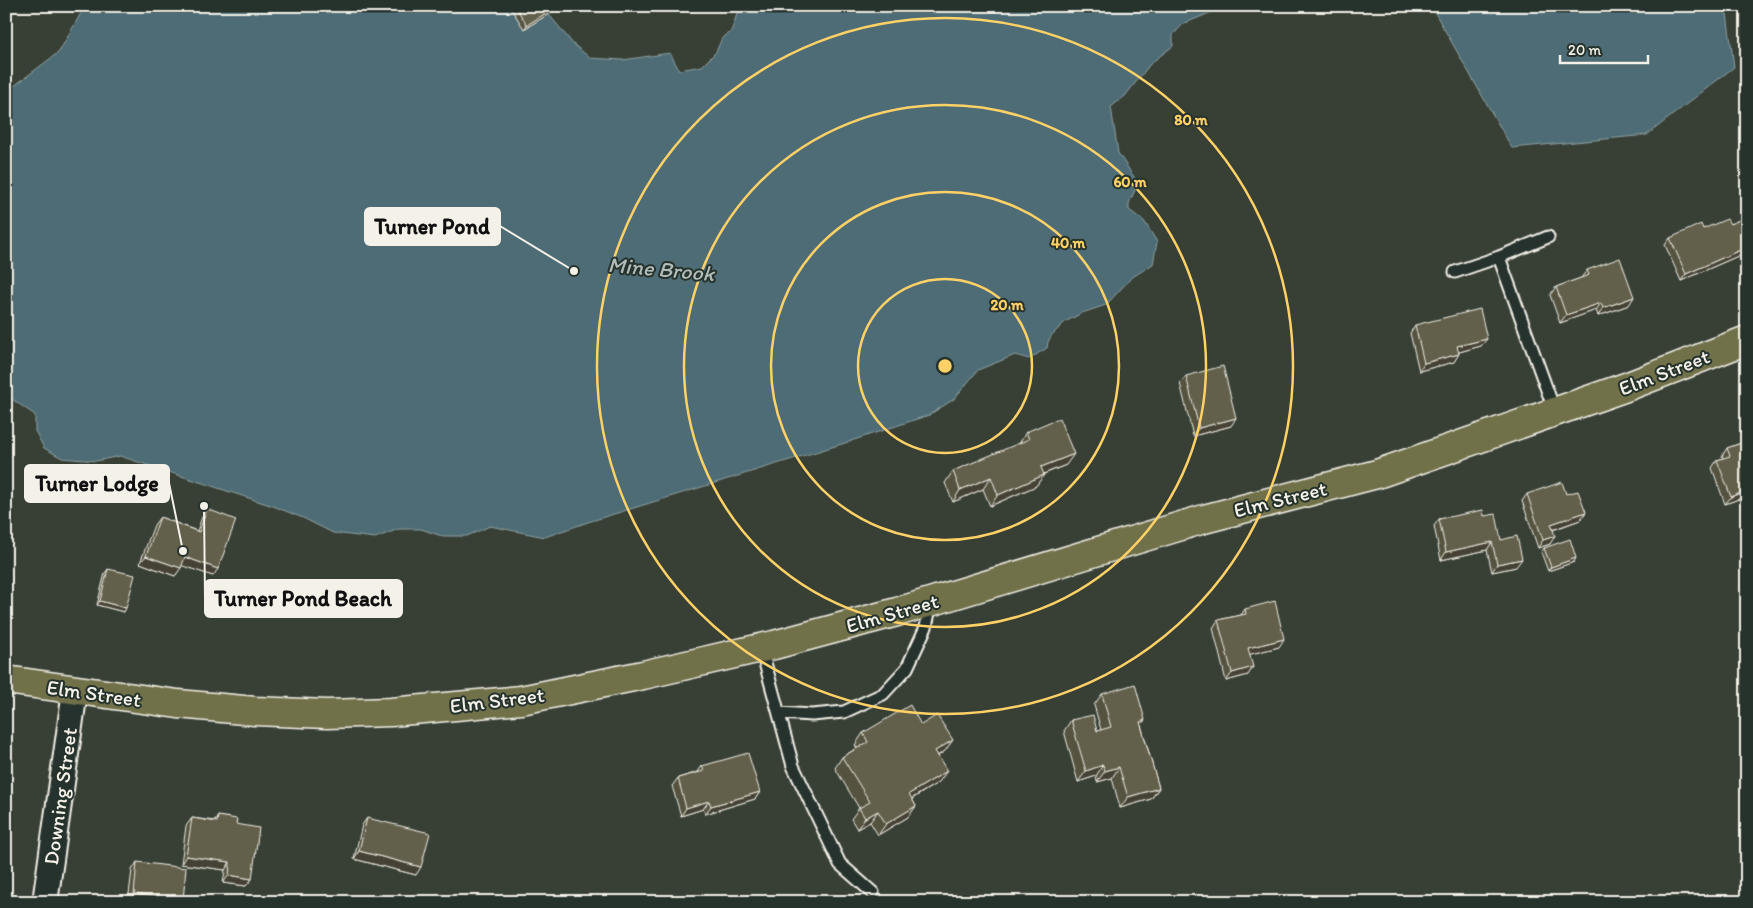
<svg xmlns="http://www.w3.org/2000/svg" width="1753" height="908" font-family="Itim,sans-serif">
  <rect width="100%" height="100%" fill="#384036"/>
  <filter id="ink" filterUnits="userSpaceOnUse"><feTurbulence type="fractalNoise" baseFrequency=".02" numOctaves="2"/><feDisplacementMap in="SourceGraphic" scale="10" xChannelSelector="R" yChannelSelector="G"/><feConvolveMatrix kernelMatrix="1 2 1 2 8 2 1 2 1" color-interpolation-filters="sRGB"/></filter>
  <g filter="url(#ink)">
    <path fill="#4e6c75" stroke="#90a1a3" d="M85 6H542L573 44 590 58 623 60 670 53 679 70 702 66 716 52 722 38 731 32 737 14 751 6H1245L1241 9 1224 7 1183 24 1173 35V46L1151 63 1125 96 1111 107 1118 153 1134 177 1136 188 1129 203V210L1144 221 1157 242 1153 264 1131 278 1106 305 1082 313 1065 322 1051 336 1048 342 1047 348 1029 359 1015 355 978 370 954 399 929 415 845 443 588 522 545 537 490 526 467 536H442L421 529H399L375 538 333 533 303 518 273 506 120 456 96 461 62 458 44 448 35 431V415L6 395V92L59 52Z
      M1431 6H1726L1734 67 1647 135 1512 148Z"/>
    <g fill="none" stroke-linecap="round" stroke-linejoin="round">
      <g stroke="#f4f1e8" stroke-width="15">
        <path id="service" d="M1499 257 1555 412
          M1455 272 1499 257 1548 237
          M761 648 793 766 840 864 873 893
          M779 713 812 715 844 712 883 694 907 668 926 627 931 603"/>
      </g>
      <g stroke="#f4f1e8" stroke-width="28">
        <path id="minor" d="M45 902 75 691"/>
      </g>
      <g stroke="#f4f1e8" stroke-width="31">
        <path id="primary" d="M6 680 178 704 255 711 327 714 391 712 521 700 643 675 774 645 897 612 1204 519 1377 474 1626 387 1747 340"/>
      </g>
      <use href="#service" stroke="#26332d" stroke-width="11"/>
      <use href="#minor" stroke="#26332d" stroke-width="24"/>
      <use href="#primary" stroke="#6f704a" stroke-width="28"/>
    </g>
    <path fill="#545240" stroke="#f4f1e8" d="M515 6 531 9 554 8 552 12 524 29 512 10Z
      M1747 217V252L1681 281 1665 245 1670 238 1703 229 1730 224Z
      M1587 270 1629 305 1598 316 1596 310 1560 323 1550 295 1556 287 1581 278Z
      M1415 325 1481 346 1459 352 1454 362 1419 371 1410 333Z
      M1186 376 1231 426 1193 436 1180 383Z
      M1026 432 1066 465 1044 474 1036 486 990 506 983 489 953 502 945 483 953 471 1019 444Z
      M1747 441V496L1725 504 1712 468 1717 460 1723 458 1722 456 1727 448Z
      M1527 494 1586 512 1580 520 1553 530 1550 544 1538 548 1522 501Z
      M207 509 213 576 182 565 175 576 140 563 154 525 160 517 197 531 202 517Z
      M1484 516 1501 540 1516 567 1492 572 1487 550 1441 560 1434 526 1439 519Z
      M1544 548 1574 562 1548 571 1541 552Z
      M108 569 124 612 97 605 105 573Z
      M1245 609 1279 647 1250 654 1248 675 1226 681 1213 628 1218 620 1241 615Z
      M1102 694 1145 720 1141 725 1159 788 1151 799 1120 808 1112 778 1097 782 1096 776 1078 782 1064 731 1071 720 1097 731 1101 730 1094 705Z
      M921 725 945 751 938 756 939 782 912 799 916 806 908 817 878 835 870 822 857 829 851 819 859 808 835 768 842 757 857 748 855 745 863 733Z
      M702 766 760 792 755 799 705 814 703 809 681 816 672 786 678 778 698 772Z
      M218 816 236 824 252 879 246 886 223 883 225 870 181 864 186 826 192 818 215 821Z
      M367 818 416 875 354 859 362 825Z
      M137 862 183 900 181 902H128L132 870Z"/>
    <path fill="#454234" stroke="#f4f1e8" d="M554 8 552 12 524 29 527 25Z
      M1747 247V252L1681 281 1686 274Z
      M1634 297 1629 305 1598 316 1603 308Z
      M1601 303 1596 310 1560 323 1566 315Z
      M1487 339 1481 346 1452 354 1457 346Z
      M1459 354 1454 362 1419 371 1424 363Z
      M1236 418 1231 426 1193 436 1199 428Z
      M1074 454 1066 465 1033 478 1041 467Z
      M1044 475 1036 486 990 506 998 495Z
      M991 477 983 489 953 502 960 490Z
      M1747 490V496L1725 504 1731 497Z
      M1586 512 1580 520 1546 532 1551 524Z
      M1555 536 1550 544 1538 548 1543 540Z
      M1492 542 1487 550 1441 560 1446 552Z
      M146 556 181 568 175 576 140 563Z
      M185 557 218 569 213 576 180 565Z
      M1576 558 1574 562 1548 571 1551 567Z
      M1522 559 1516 567 1492 572 1497 564Z
      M100 601 126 608 124 612 97 605Z
      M1284 639 1279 647 1243 656 1248 648Z
      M1253 667 1248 675 1226 681 1232 673Z
      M953 740 945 751 927 762 935 751Z
      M1103 765 1096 776 1078 782 1086 771Z
      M1119 767 1112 778 1097 782 1105 771Z
      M947 771 939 782 901 805 909 794Z
      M1159 788 1151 799 1120 808 1128 797Z
      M760 792 755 799 705 814 711 806Z
      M709 801 703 809 681 816 686 808Z
      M916 806 908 817 878 835 886 824Z
      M878 811 870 822 857 829 865 818Z
      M359 851 421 867 416 875 354 859Z
      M186 856 230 862 225 870 181 864Z
      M229 875 252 879 246 886 223 883Z
      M134 894 183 900 181 902H129Z"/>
    <path fill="#625f4b" stroke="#f4f1e8" d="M515 6H529L531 9 535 6H553L554 8 527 25Z
      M1747 217V247L1686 274 1670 238 1701 224 1703 229 1727 219 1730 224Z
      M1620 258 1634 297 1603 308 1601 303 1566 315 1556 287 1589 275 1587 270Z
      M1480 309 1487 339 1457 346 1459 354 1424 363 1415 325Z
      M1223 366 1236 418 1199 428 1186 376Z
      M1059 418 1074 454 1041 467 1044 475 998 495 991 477 960 490 953 471 1029 439 1026 432Z
      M1747 441V490L1731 497 1717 460 1730 456 1727 448Z
      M1562 482 1566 494 1578 491 1586 512 1551 524 1555 536 1543 540 1527 494Z
      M207 509 236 520 218 569 185 557 181 568 146 556 160 517 199 532Z
      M1483 510 1484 516 1496 514 1501 540 1517 536 1522 559 1497 564 1492 542 1446 552 1439 519Z
      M1570 539 1576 558 1551 567 1544 548Z
      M108 569 135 575 126 608 100 601Z
      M1275 601 1284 639 1248 648 1253 667 1232 673 1218 620 1246 614 1245 609Z
      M1135 684 1145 720 1140 722 1159 788 1128 797 1119 767 1105 771 1103 765 1086 771 1071 720 1093 715 1097 731 1111 727 1102 694Z
      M910 705 921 725 937 715 953 740 935 751 947 771 909 794 916 806 886 824 878 811 865 818 859 808 870 802 842 757 868 742 863 733Z
      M748 753 760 792 711 806 709 801 686 808 678 778 704 771 702 766Z
      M218 816 237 819 236 824 259 828 252 879 229 875 230 862 186 856 192 818 217 822Z
      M367 818 430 833 421 867 359 851Z
      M137 862 186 868 183 900 134 894Z"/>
  </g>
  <g fill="none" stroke="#ffd166" stroke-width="2.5">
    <circle cx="945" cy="366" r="87"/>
    <circle cx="945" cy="366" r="174"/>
    <circle cx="945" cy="366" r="261"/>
    <circle cx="945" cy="366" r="348"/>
  </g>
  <g text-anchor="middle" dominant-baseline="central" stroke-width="4" stroke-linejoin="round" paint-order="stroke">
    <g font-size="21" fill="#f4f1e8" stroke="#26332d">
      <text transform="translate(1664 372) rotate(-21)">Elm Street</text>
      <text transform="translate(1280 499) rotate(-14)">Elm Street</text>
      <text transform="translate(892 613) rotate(-16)">Elm Street</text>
      <text transform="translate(94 693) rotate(8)">Elm Street</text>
      <text transform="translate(497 700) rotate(-7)">Elm Street</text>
      <text transform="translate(60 796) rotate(-82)">Downing Street</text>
    </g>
    <g font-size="22" font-style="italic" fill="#b2bcba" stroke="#26332d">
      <text transform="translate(661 269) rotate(5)">Mine Brook</text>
    </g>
  </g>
  <circle cx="945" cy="366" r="8" fill="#ffd166" stroke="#26332d" stroke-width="2.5"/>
  <g font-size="15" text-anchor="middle" font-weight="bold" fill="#ffd166" stroke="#26332d" stroke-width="4" stroke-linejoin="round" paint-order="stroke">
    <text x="1191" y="125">80 m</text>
    <text x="1130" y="187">60 m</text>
    <text x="1068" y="248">40 m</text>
    <text x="1007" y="310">20 m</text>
  </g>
  <path fill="none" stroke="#f4f1e8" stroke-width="2" d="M574 271L500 226M183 551L169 483M204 506L205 598"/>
  <g fill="#f4f1e8" stroke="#26332d" stroke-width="2">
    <circle cx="574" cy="271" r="5"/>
    <circle cx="183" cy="551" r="5"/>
    <circle cx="204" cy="506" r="5"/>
  </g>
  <g fill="#f4f1e8" stroke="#f4f1e8" stroke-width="2">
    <rect x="365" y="208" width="135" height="37" rx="5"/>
    <rect x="25" y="465" width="144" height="37" rx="5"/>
    <rect x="205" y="580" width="197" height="37" rx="5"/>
  </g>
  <g font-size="22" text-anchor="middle" font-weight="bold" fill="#111">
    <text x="432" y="234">Turner Pond</text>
    <text x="97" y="491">Turner Lodge</text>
    <text x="303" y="606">Turner Pond Beach</text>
  </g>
  <rect width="1753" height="908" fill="none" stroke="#26332d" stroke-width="25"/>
  <rect x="12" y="12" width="1728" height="883" fill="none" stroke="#f4f1e8" stroke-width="2" filter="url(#ink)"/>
  <path d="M1560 55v8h88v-8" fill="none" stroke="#f4f1e8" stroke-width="2.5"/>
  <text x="1568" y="55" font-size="15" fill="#f4f1e8" stroke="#26332d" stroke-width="4" paint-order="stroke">20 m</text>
</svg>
